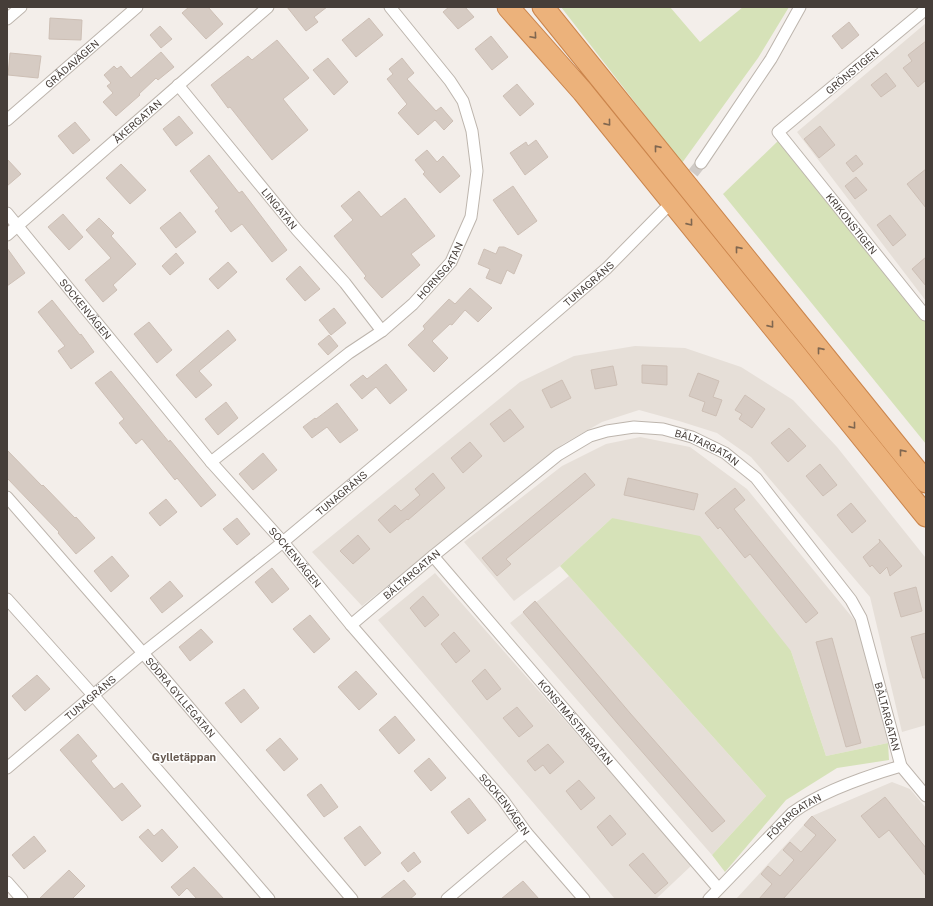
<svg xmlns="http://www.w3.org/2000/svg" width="933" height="906" font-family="'Public Sans',sans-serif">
  <rect width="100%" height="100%" fill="#f3eeea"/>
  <path fill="#e6dfd8" d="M926 23V301L797 132Z
    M635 346 685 348 741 367 793 400 837 447 925 557 926 725 902 732 870 597 751 457 717 433 679 421 639 410 602 422 563 444 362 606 312 552 520 382 574 356Z
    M640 437 690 447 747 489 856 622 888 743 826 756 791 651 612 518 560 566 514 601 464 542 562 466 606 444Z
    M435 573 692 865 656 899H615L378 620Z
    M569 576 766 796 712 855 510 623Z
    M892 782 910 789 926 808V899H736L812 816Z"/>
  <path fill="#d6e2b8" d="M561 7H670L700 42 743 7H789L758 58 682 163Z
    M778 141 926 322V444L723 194Z
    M612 518 700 536 791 651 826 756 888 743 889 760 837 768 786 800 725 872 712 855 766 796 560 566Z"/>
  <path fill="#d6cbc3" stroke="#cdbfb5" d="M189 7H208L223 24 206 39 182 13Z
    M287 7H327L314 17 318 22 306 31Z
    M449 7H465L474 17 458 29 443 12Z
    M50 18 82 20 81 40 49 39Z
    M369 18 383 35 356 57 342 40Z
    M849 22 859 35 842 49 832 36Z
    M160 26 172 39 161 48 150 35Z
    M491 36 508 57 492 70 475 49Z
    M277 40 309 78 283 99 308 130 272 160 230 107 228 108 211 85 248 56 252 60Z
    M926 41V80L918 87 903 68 912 61 908 55Z
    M161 52 174 67 158 80 156 78 139 94 140 95 116 116 103 102 113 93 107 86 111 83 104 75 114 66 117 69 121 66 131 78Z
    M10 53 41 56 38 78 8 75Z
    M328 58 348 82 334 95 313 70Z
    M402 58 414 73 407 79 436 111 441 107 453 121 444 130 435 120 418 135 398 113 407 104 387 79 393 74 389 69Z
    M886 73 896 86 881 97 871 85Z
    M517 84 534 104 520 116 503 96Z
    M179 116 193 133 176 146 163 129Z
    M75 122 90 140 73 154 58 136Z
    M820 126 835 145 819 158 804 139Z
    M536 140 548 157 525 175 510 153 526 142 528 146Z
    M427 150 437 162 443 156 460 176 440 193 423 174 425 172 415 160Z
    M209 155 239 193 242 191 287 250 272 262 242 224 231 232 215 211 219 208 190 171Z
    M856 155 863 164 853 172 846 163Z
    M7 159 21 174 7 186Z
    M121 164 146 190 130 204 106 178Z
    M926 169V208L907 184Z
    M856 177 867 190 855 199 845 186Z
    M513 186 537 221 518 235 493 200Z
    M359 191 381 217 405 198 435 236 411 254 420 265 382 298 364 278 366 276 334 236 353 220 341 206Z
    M180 212 196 232 176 248 160 228Z
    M63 214 83 237 69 250 48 227Z
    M890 215 906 235 893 246 877 225Z
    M99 218 114 233 111 236 136 264 113 285 117 290 103 302 85 280 111 258 86 230Z
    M499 247H504L522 255 514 274 507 270 501 284 486 278 490 269 478 264 484 249 496 254Z
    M7 248 25 273 7 286Z
    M176 253 184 263 170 275 162 266Z
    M926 257V286L912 269Z
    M228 262 237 272 218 289 209 279Z
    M300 266 320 289 305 301 286 279Z
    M470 288 492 308 478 322 465 310 452 325 450 324 432 341 448 358 434 372 408 345 425 329 423 326 449 299 455 304Z
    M52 300 80 335 81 334 94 352 71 369 58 351 65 346 38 312Z
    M334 308 346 323 331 335 319 320Z
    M149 322 172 350 157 363 134 334Z
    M228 330 236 340 199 371 212 385 196 398 176 375Z
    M329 335 338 346 328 355 318 344Z
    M386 364 407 390 390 404 376 387 362 399 350 385 363 375 367 379Z
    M642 365 667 366V385L642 383Z
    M613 366 617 385 595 389 591 370Z
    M111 371 169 442 170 440 216 495 201 507 177 478 175 480 142 439 136 444 119 423 124 419 95 383Z
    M698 373 719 381 713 397 722 400 716 416 702 411 705 402 689 396Z
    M562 380 571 398 551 408 542 390Z
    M745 395 765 409 752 428 739 419 742 414 735 410Z
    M226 402 238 418 218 435 205 419Z
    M337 403 358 430 340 443 327 427 312 438 303 427 315 418 316 419Z
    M510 409 524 427 504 442 490 424Z
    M789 428 806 446 788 462 771 443Z
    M470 442 482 456 463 473 451 458Z
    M7 450 42 486 43 485 75 518 76 517 95 538 76 554 58 533 59 532 7 478Z
    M263 453 277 470 253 490 239 474Z
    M820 464 837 485 823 496 806 476Z
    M433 473 445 488 408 520 407 519 390 533 378 520 395 505 401 511 420 495 415 489Z
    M585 473 595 485 506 559 511 564 497 576 482 558Z
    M628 478 698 494 694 510 624 495Z
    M735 488 745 500 734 509 818 613 806 623 750 554 745 558 720 527 718 529 705 513Z
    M166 499 177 512 160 526 149 513Z
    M851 503 866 521 852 533 837 515Z
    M237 518 250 534 237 545 223 529Z
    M358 535 370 549 353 564 340 551Z
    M879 539 902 566 890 576 887 567 880 574 872 565 870 567 863 557 880 542Z
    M112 556 129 576 111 592 94 571Z
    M272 568 289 589 272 603 255 582Z
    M170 581 183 596 162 613 150 598Z
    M916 587 922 611 901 617 894 593Z
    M423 596 439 615 425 627 410 608Z
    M535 601 630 713 725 821 712 832 618 724 523 612Z
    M310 615 330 639 314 653 293 629Z
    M201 629 213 642 190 661 179 647Z
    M454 632 470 651 456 663 441 644Z
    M926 633V678H923L911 637Z
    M832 638 861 743 846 747 816 642Z
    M485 669 501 689 487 700 472 681Z
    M356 671 377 694 359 710 338 687Z
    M37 675 50 689 25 711 12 696Z
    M244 689 259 708 241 723 225 703Z
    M517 707 533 726 519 737 503 718Z
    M395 716 415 740 399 754 379 730Z
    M78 734 97 756 91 761 114 789 122 783 141 806 122 821 60 750Z
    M280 738 298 759 284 771 266 750Z
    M548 744 564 762 550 774 543 765 535 771 527 761Z
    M429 758 446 778 431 791 414 771Z
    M579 780 595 798 581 810 566 791Z
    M321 784 338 807 324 817 307 795Z
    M885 797 926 848V876L889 830 879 838 861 816Z
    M469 798 486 820 468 834 451 812Z
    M610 815 626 834 612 846 597 827Z
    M812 816 836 840 783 899H759L772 884 761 874 768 866 780 876 794 860 783 850 790 842 801 852 816 835 804 825Z
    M360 826 381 853 365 866 344 838Z
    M148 829 154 836 162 829 178 847 162 862 139 837Z
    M34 836 46 851 24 869 12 855Z
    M414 852 421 862 408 872 401 863Z
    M643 853 668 883 655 894 629 865Z
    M194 867 224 899H197L187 888 179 896 171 887Z
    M69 870 85 886 72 899H39Z
    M404 880 416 894 410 899H380Z
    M523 881 539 899H501Z"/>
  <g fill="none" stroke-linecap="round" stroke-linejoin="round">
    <path stroke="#d0cbc7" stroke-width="11" stroke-dasharray="11 5.5" stroke-linecap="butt" d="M683 186 701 163"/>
    <g stroke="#bdb5ad" stroke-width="13">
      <g id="street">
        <path id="s1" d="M926 9 778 132 925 315H926"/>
        <path d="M7 19 21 7"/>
        <path id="s2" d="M178 85 297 230 345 283 382 331"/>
        <path id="s3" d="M7 120 137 7"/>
        <path d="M701 163 771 59 800 7"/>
        <path id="s4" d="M7 213 211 462 283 542 351 625 503 800 526 832 584 899"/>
        <path id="s5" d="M7 235 268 7"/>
        <path id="s6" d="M211 462 349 353 382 331 413 304 451 262 471 217 477 171 472 131 463 101 450 81 390 7"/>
        <path id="s7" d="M7 497 143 653 352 899"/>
        <path id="s8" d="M433 556 718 888"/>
        <path d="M7 599 93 695 269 899"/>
        <path id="s9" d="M351 625 433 556 558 455 590 436 607 431 634 427 663 429 692 437 725 453 756 478 851 600 861 618 901 766 926 796"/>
        <path id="s10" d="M7 768 143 653 283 542 492 367 607 268 666 208"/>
        <path d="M7 882 22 899"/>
        <path d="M447 899 526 832"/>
        <path id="s11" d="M709 899 792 813C819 793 867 776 901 766"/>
      </g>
    </g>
    <g stroke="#cb854c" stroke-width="23">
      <path id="highway" d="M508 7 583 92 926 516
        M543 7 926 482"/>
    </g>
    <use href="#street" stroke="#fff" stroke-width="11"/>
    <use href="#highway" stroke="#ecb27b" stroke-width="21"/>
  </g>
  <defs><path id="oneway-chevron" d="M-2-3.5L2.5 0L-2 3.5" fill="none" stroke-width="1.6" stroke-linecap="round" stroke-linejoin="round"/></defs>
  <g stroke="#806750">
    <use href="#oneway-chevron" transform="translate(534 36) rotate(49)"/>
    <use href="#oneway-chevron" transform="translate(608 123) rotate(51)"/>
    <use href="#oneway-chevron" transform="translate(657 148) rotate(-129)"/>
    <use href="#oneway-chevron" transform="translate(690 223) rotate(51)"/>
    <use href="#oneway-chevron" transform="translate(738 249) rotate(-129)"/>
    <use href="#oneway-chevron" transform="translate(771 325) rotate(51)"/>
    <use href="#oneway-chevron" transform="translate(820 350) rotate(-129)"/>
    <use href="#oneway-chevron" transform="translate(853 426) rotate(51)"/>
    <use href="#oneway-chevron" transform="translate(902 452) rotate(-129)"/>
  </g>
  <g text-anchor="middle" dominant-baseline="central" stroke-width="3" stroke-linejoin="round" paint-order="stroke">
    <g font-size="10" fill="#463e39" stroke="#fff">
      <text stroke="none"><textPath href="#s3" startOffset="86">GRÅDAVÄGEN</textPath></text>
      <text transform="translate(852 71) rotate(-40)">GRÖNSTIGEN</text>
      <text stroke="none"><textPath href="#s5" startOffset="173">ÅKERGATAN</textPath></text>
      <text stroke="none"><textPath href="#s2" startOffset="160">LINGATAN</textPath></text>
      <text stroke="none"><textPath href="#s1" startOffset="310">KRIKONSTIGEN</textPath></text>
      <text stroke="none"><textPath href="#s6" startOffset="300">HORNSGATAN</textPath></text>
      <text stroke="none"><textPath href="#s10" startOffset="757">TUNAGRÄNS</textPath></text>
      <text stroke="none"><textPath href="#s4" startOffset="124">SOCKENVÄGEN</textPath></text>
      <text stroke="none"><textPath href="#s9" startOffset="427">BÄLTARGATAN</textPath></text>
      <text stroke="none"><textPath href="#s10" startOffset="433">TUNAGRÄNS</textPath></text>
      <text stroke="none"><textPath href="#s4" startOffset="449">SOCKENVÄGEN</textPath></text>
      <text stroke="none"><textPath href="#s9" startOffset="79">BÄLTARGATAN</textPath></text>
      <text stroke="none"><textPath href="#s7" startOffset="265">SÖDRA GYLLEGATAN</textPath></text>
      <text stroke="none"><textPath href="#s10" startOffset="109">TUNAGRÄNS</textPath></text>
      <text stroke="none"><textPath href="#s9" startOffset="763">BÄLTARGATAN</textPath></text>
      <text stroke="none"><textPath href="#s8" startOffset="219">KONSTMÄSTARGATAN</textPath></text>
      <text stroke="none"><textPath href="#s4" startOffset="773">SOCKENVÄGEN</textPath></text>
      <text stroke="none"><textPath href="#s11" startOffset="119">FÖRARGATAN</textPath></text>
    </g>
    <g font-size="11" font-weight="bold" fill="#675a51" stroke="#fff">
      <text x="184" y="757">Gylletäppan</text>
    </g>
  </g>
  <rect width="933" height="906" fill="none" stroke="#463e39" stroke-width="16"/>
</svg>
